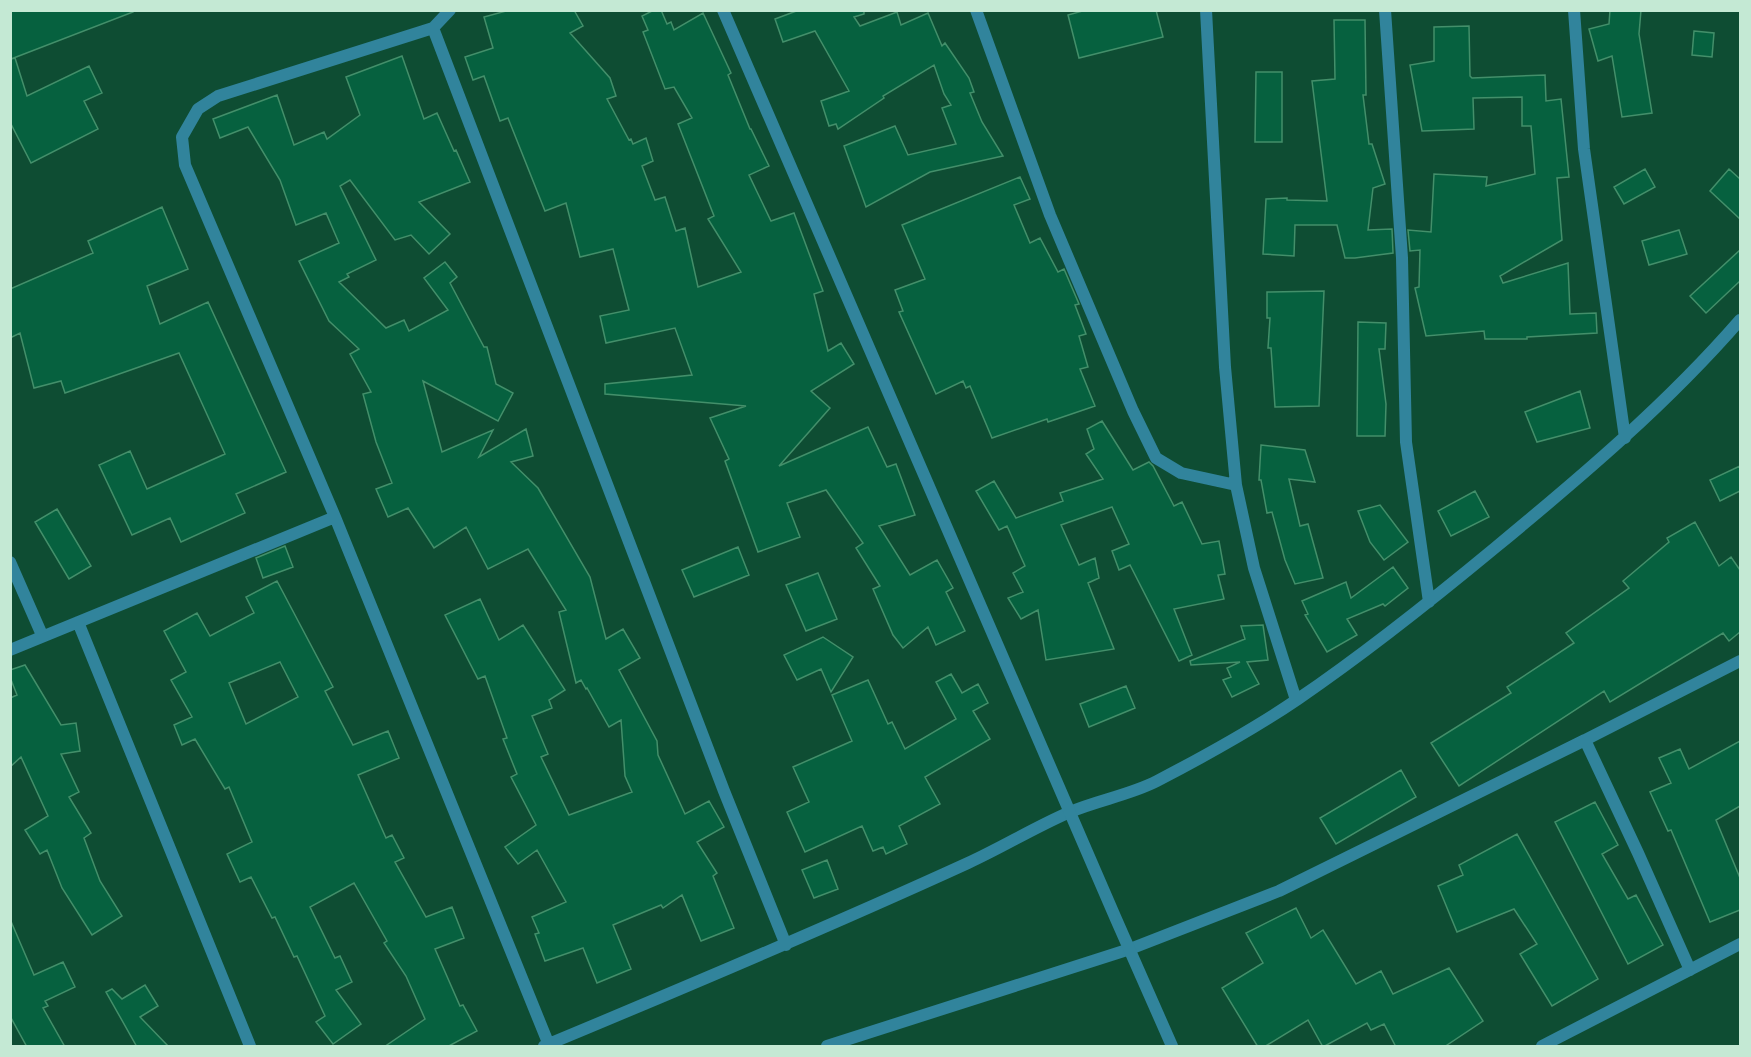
<svg xmlns="http://www.w3.org/2000/svg" width="1751" height="1057" font-family="'Asap Condensed',sans-serif">
  <rect width="100%" height="100%" fill="#0e4d33"/>
  <path fill="#06613f" stroke="#438f6a" stroke-width="1.5" fill-rule="evenodd" d="M10 10H133V12L11 59 15 58 27 96 89 66 102 93 84 101 98 129 31 163 10 122Z
    M574 10 583 26 570 33 610 78 616 96 607 99 629 140 631 139 633 144 646 138 653 161 642 166 655 200 665 197 676 231 685 228 698 287 741 272 708 219 714 216 678 124 692 118 674 87 665 89 643 32 648 30 642 16 654 10H661L667 24 671 22 674 30 703 13 731 73 728 75 750 129H751L769 166 749 175 771 221 794 213 823 291 814 294 828 351 841 343 854 364 811 391 830 408 779 466 868 427 887 467 896 464 915 515 879 526 910 575 937 560 953 588 946 592 965 631 936 645 928 627 903 648 893 635 873 589 880 586 856 548 863 543 826 490 787 503 800 537 758 552 725 461 729 459 710 418 746 406 605 394V384L692 375 675 328 606 343 600 316 629 310 613 249 580 257 566 203 545 211 508 118 500 121 484 76 473 80 465 57 493 48 484 17 506 11Z
    M799 10H864V14L854 17 860 26 897 12 901 25 928 13 942 46 945 43 969 78 974 92 970 93 982 122 1003 156 930 172 866 207 844 146 895 126 908 155 956 144 942 108 951 105 944 94 934 65 883 96 884 98 838 129 836 124 829 126 821 101 849 91 815 31 783 42 775 19Z
    M1086 10H1156L1163 37 1079 58 1068 15Z
    M1610 10H1641L1639 34 1652 113 1622 117 1612 56 1598 61 1589 29 1609 24Z
    M1334 20H1365L1366 95H1363L1369 144H1372L1385 184 1373 188 1368 230 1392 229 1393 253 1355 258H1345L1337 225H1295L1294 256 1263 254 1266 199 1287 198V200L1327 201 1312 81 1335 79Z
    M1469 26 1470 76 1472 78 1545 75 1546 101 1561 99 1569 177 1557 178 1562 240 1500 276 1503 283 1568 263 1570 314 1596 313 1597 333 1527 337V339H1485L1484 331 1426 336 1415 288 1419 287 1420 250 1410 251 1408 230 1431 232 1434 174 1487 177 1486 186 1535 174 1531 126H1522V97L1473 98 1474 129 1422 131 1410 65 1434 61V27Z
    M1694 31 1714 33 1712 57 1692 55Z
    M402 56 424 119 437 113 454 151 456 150 470 182 419 202 450 234 429 254 411 235 395 240 350 180 340 186 376 260 347 274 349 277 339 282 386 328 404 320 409 331 448 310 424 278 445 262 457 277 450 283 484 347H487L496 384 513 393 498 421 423 381 442 452 493 430 479 457 526 429 533 456 511 462 538 488 590 577 606 639 623 629 640 658 619 670 657 741 658 755 685 814 709 801 724 827 697 842 717 873 713 876 734 928 701 941 682 895 663 908 661 905 613 925 631 969 597 983 583 948 545 961 535 934 539 933 532 917 566 902 537 850 518 864 505 847 536 825 511 777 517 774 503 739 507 738 485 676 478 679 445 615 480 599 499 640 523 625 565 690 549 700 552 708 532 716 548 754 541 757 569 815 632 792 625 776 621 720 609 727 587 688 586 689 581 680 576 683 559 612 566 610 528 549 488 569 466 527 434 548 408 508 388 517 376 489 392 483 376 442 363 394 371 392 350 354 359 349 329 321 299 261 339 243 326 213 296 225 280 180 248 127 220 138 213 119 277 95 294 145 324 132 327 139 360 115 346 77Z
    M1256 72H1282V142H1255Z
    M1645 169 1655 187 1624 204 1614 187Z
    M1729 169 1740 179V219L1710 191Z
    M1020 177 1030 199 1014 205 1030 243 1040 238 1058 272 1064 269 1079 304 1075 305 1086 334 1079 336 1088 367 1080 369 1095 406 1048 422 1047 419 992 438 970 386 966 388 963 381 936 394 899 312 903 311 895 290 925 279 902 225Z
    M162 207 188 269 147 286 160 324 208 302 286 472 236 494 245 513 181 542 170 518 132 535 99 465 130 451 147 489 225 454 179 353 65 393 61 381 34 388 20 333 10 338V289L93 253 88 241Z
    M1679 230 1687 254 1649 265 1642 241Z
    M1740 250V281L1706 313 1690 296Z
    M1324 291 1319 406 1275 407 1271 348H1268L1270 318H1267V292Z
    M1358 322 1386 323 1385 349H1379L1386 404 1385 436H1357Z
    M1580 391 1590 428 1537 442 1525 412Z
    M1102 421 1133 470 1149 462 1153 466 1174 506 1182 502 1202 544 1219 541 1225 574 1218 575 1224 599 1174 609 1192 655 1179 661 1130 565 1119 570 1112 551 1129 544 1112 507 1061 525 1079 565 1095 558 1099 578 1088 583 1114 649 1046 660 1038 610 1021 619 1008 598 1023 592 1013 573 1025 566 1007 526 999 530 976 491 994 481 1016 518 1063 501 1060 493 1103 479 1086 454 1094 449 1087 429Z
    M1261 445 1305 450 1315 482 1289 479 1300 526 1308 524 1323 578 1295 584 1285 560 1272 512 1267 513 1261 480H1259Z
    M1740 466V491L1720 501 1710 480Z
    M1475 491 1489 517 1451 536 1438 511Z
    M1380 505 1408 542 1384 560 1370 542 1358 511Z
    M57 509 91 566 69 579 35 522Z
    M1695 522 1719 566 1731 557 1740 570V632L1729 641 1723 633 1610 702 1604 691 1459 786 1431 743 1511 693 1507 687 1574 643 1566 633 1629 588 1623 581 1669 542 1667 538Z
    M285 546 293 567 263 578 256 558Z
    M738 547 749 575 694 597 682 570Z
    M1393 567 1408 588 1385 606 1383 604 1347 619 1357 635 1327 652 1305 615 1308 614 1302 601 1346 582 1351 598Z
    M818 573 837 619 806 631 786 585Z
    M277 581 333 687 325 691 353 745 388 731 399 758 358 775 386 838 392 835 404 858 395 862 426 917 452 907 464 938 435 949 460 1006 463 1005 477 1031 447 1047H384L425 1019 406 976 384 943 387 941 354 883 310 907 335 958 340 956 352 982 336 990 361 1024 333 1044 316 1022 325 1016 297 956 294 957 275 917 272 918 251 877 240 882 227 854 252 842 229 787 225 789 195 739 182 745 174 725 192 717 171 680 186 672 164 631 197 613 210 636 254 613 246 597ZM280 662 298 697 246 724 229 683Z
    M1263 625 1268 660 1247 662 1259 684 1232 697 1223 680 1231 677 1227 668 1240 662 1191 665 1190 661 1245 639 1241 626Z
    M823 637 853 657 831 692 821 669 797 680 784 655Z
    M25 665 61 725 76 723 80 751 61 754 79 792 69 797 91 833 84 838 100 881 122 916 92 935 62 888 47 850 40 854 25 830 48 816 21 757 10 767V698L17 695 10 677V670Z
    M951 674 962 693 978 684 988 703 973 711 990 739 925 777 940 804 899 826 907 844 886 854 883 847 873 851 862 826 805 852 787 812 809 802 793 767 852 741 832 695 868 680 888 724 892 722 905 749 956 719 936 682Z
    M1126 686 1135 708 1089 727 1080 704Z
    M1740 741V806L1716 820 1740 878V910L1710 922 1671 830 1668 831 1650 792 1671 783 1659 758 1680 749 1689 769Z
    M1401 770 1416 797 1336 844 1320 818Z
    M1595 802 1618 845 1602 854 1628 899 1636 895 1663 945 1628 964 1555 822Z
    M1517 834 1598 979 1552 1006 1520 954 1537 944 1514 909 1457 932 1438 886 1463 875 1459 865Z
    M827 860 838 889 814 898 802 870Z
    M1296 908 1311 938 1323 930 1356 984 1381 971 1393 994 1449 968 1483 1021 1444 1047H1396L1384 1024 1371 1030 1367 1023 1323 1047 1308 1020 1264 1047H1258L1222 988 1263 963 1246 933Z
    M10 919 34 975 63 962 75 987 45 1001 48 1006 43 1008 65 1047H27L10 1016Z
    M145 985 158 1006 140 1017 169 1047H137L106 992 112 989 122 999Z"/>
  <g fill="none" stroke-linecap="round" stroke-linejoin="round">
    <path stroke="#31849c" stroke-width="12" d="M450 10 433 28 724 791 786 945
      M976 10 1050 215 1133 411 1156 458 1181 473 1236 485
      M1206 10 1225 367 1236 485 1254 568 1296 700
      M1385 10 1402 258 1406 442 1429 602
      M1574 10 1584 149 1625 438
      M433 28 218 96 198 109 182 137 185 165 335 517 549 1045
      M10 562 42 635
      M78 622 250 1046
      M10 650 335 517
      M1690 970 1638 853 1585 740 1740 661
      M544 1046C686 987 828 927 968 863 1003 847 1035 827 1070 812 1098 800 1130 795 1157 781 1205 756 1254 729 1298 699 1367 652 1432 600 1496 547 1582 476 1667 404 1740 320
      M827 1046 1130 949 1279 891 1585 740
      M1542 1046 1740 944"/>
    <path stroke="#31849c" stroke-width="12" d="M723 10 1116 919 1172 1046"/>
  </g>
  <rect width="1751" height="1057" fill="none" stroke="#c4e9d4" stroke-width="24"/>
</svg>
